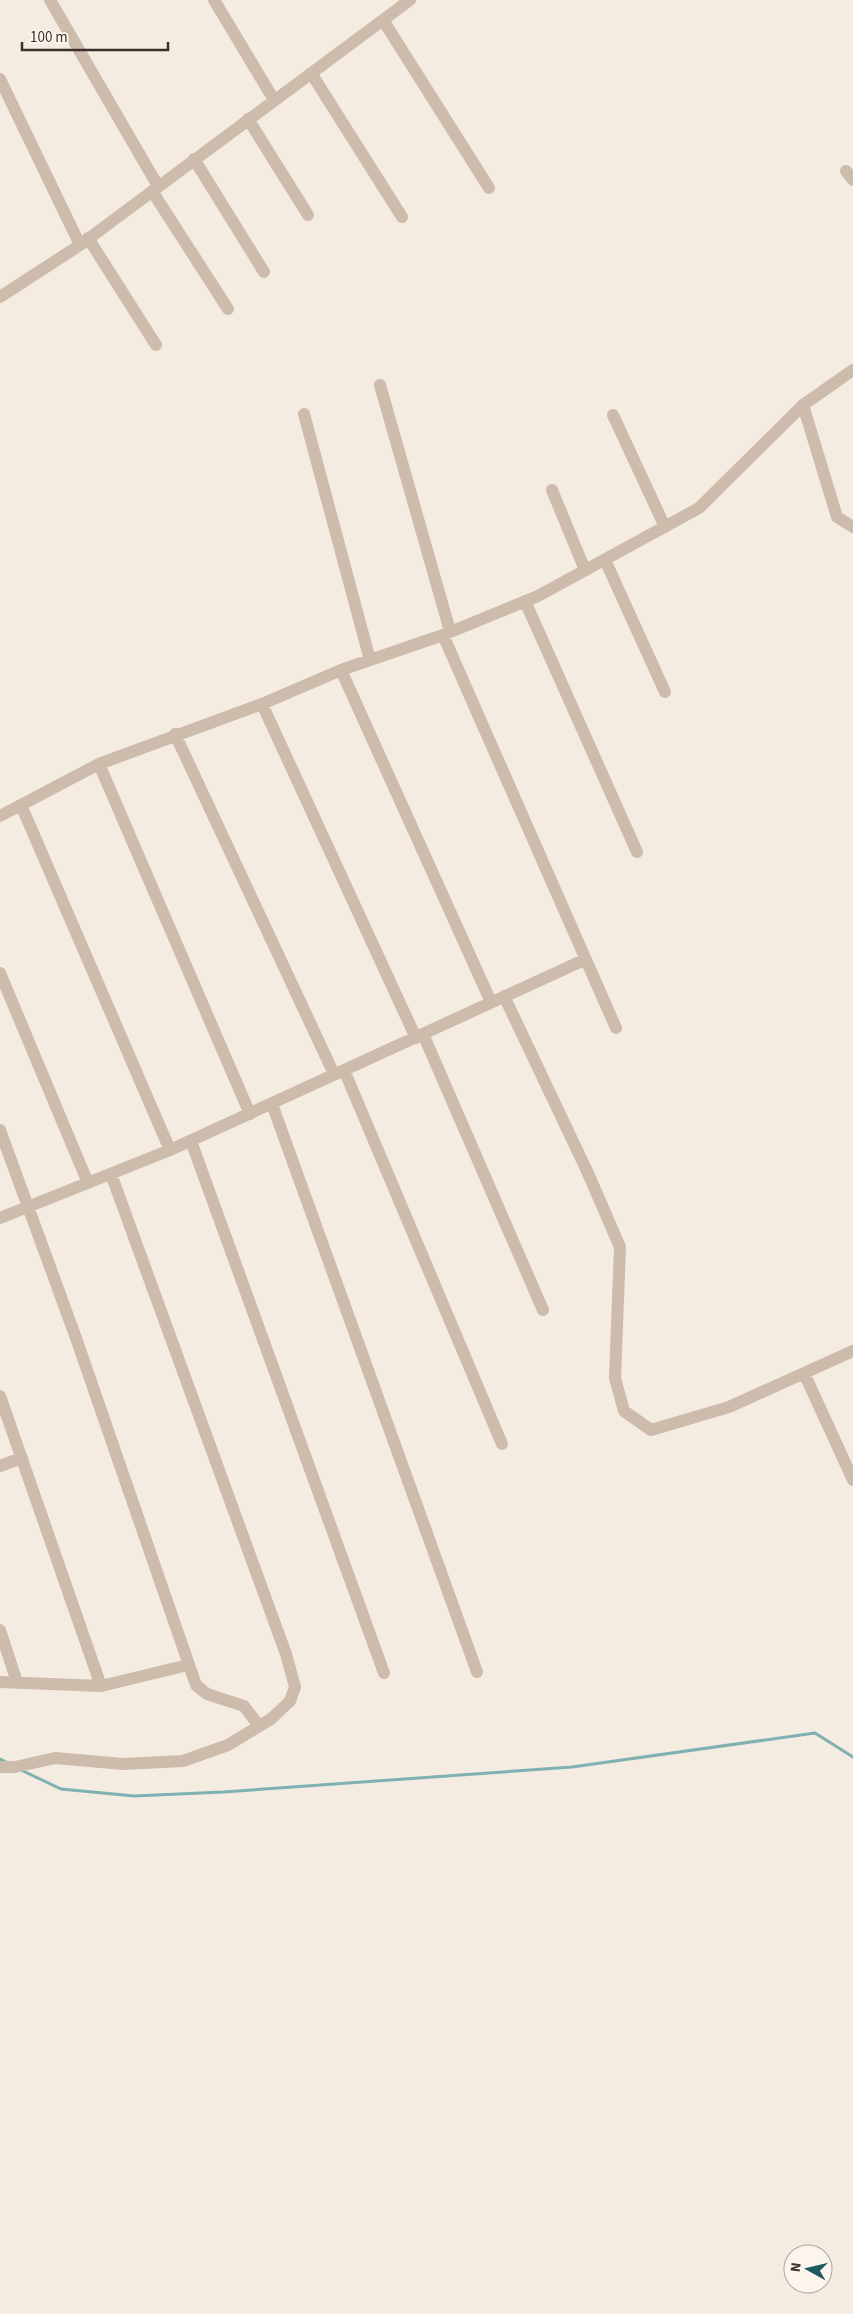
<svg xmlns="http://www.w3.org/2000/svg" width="853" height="2314" font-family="'Source Sans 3',sans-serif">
  <rect width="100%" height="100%" fill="#f4ebe1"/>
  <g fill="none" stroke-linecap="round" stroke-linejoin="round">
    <path stroke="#7fb0b2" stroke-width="3" d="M0 1759 6 1762
      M21 1770 61 1789 134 1796 223 1792 572 1767 815 1733 853 1757"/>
    <path stroke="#cdbbac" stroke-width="12" d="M50 0 158 186
      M214 0 274 100
      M383 20 489 188
      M311 73 402 217
      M0 79 80 245
      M248 119 308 215
      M194 159 264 272
      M846 171 853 180
      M152 191 228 309
      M88 238 156 345
      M0 297 80 245 410 0
      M380 385 450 631
      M803 405 837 517 853 527
      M304 414 370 660
      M613 415 665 527
      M552 490 585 570
      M605 560 665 692
      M525 601 637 852
      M443 635 616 1028
      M341 670 491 1002
      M262 704 416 1038
      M175 734 334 1074
      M99 764 250 1114
      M21 805 170 1150
      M0 816 99 764 262 704 341 670 443 635 538 596 699 508 803 405 853 370
      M0 973 88 1183
      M504 996 587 1171 620 1247 615 1378 624 1411 651 1430 729 1407 853 1351
      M423 1034 543 1310
      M344 1070 502 1444
      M272 1104 477 1672
      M0 1130 76 1338 196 1685 207 1694 244 1706 259 1726
      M191 1141 384 1673
      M0 1218 170 1150 584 960
      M804 1373 853 1480
      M0 1396 101 1686
      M0 1466 22 1458
      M0 1630 17 1682
      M0 1682 101 1686 188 1665
      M0 1767H15L55 1758 123 1764 183 1761 228 1745 271 1719 290 1701 295 1687 286 1654 111 1174"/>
  </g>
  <g transform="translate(808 2269) rotate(278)"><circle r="24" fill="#fbf5ee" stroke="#aea6a0"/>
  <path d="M0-4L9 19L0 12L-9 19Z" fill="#1f5a5e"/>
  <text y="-8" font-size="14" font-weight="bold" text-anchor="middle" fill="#3b302b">N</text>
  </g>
  <path d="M22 42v8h146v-8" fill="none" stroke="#3b302b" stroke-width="2.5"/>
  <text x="30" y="42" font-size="15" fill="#3b302b" stroke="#fbf5ee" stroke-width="4" paint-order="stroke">100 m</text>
</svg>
